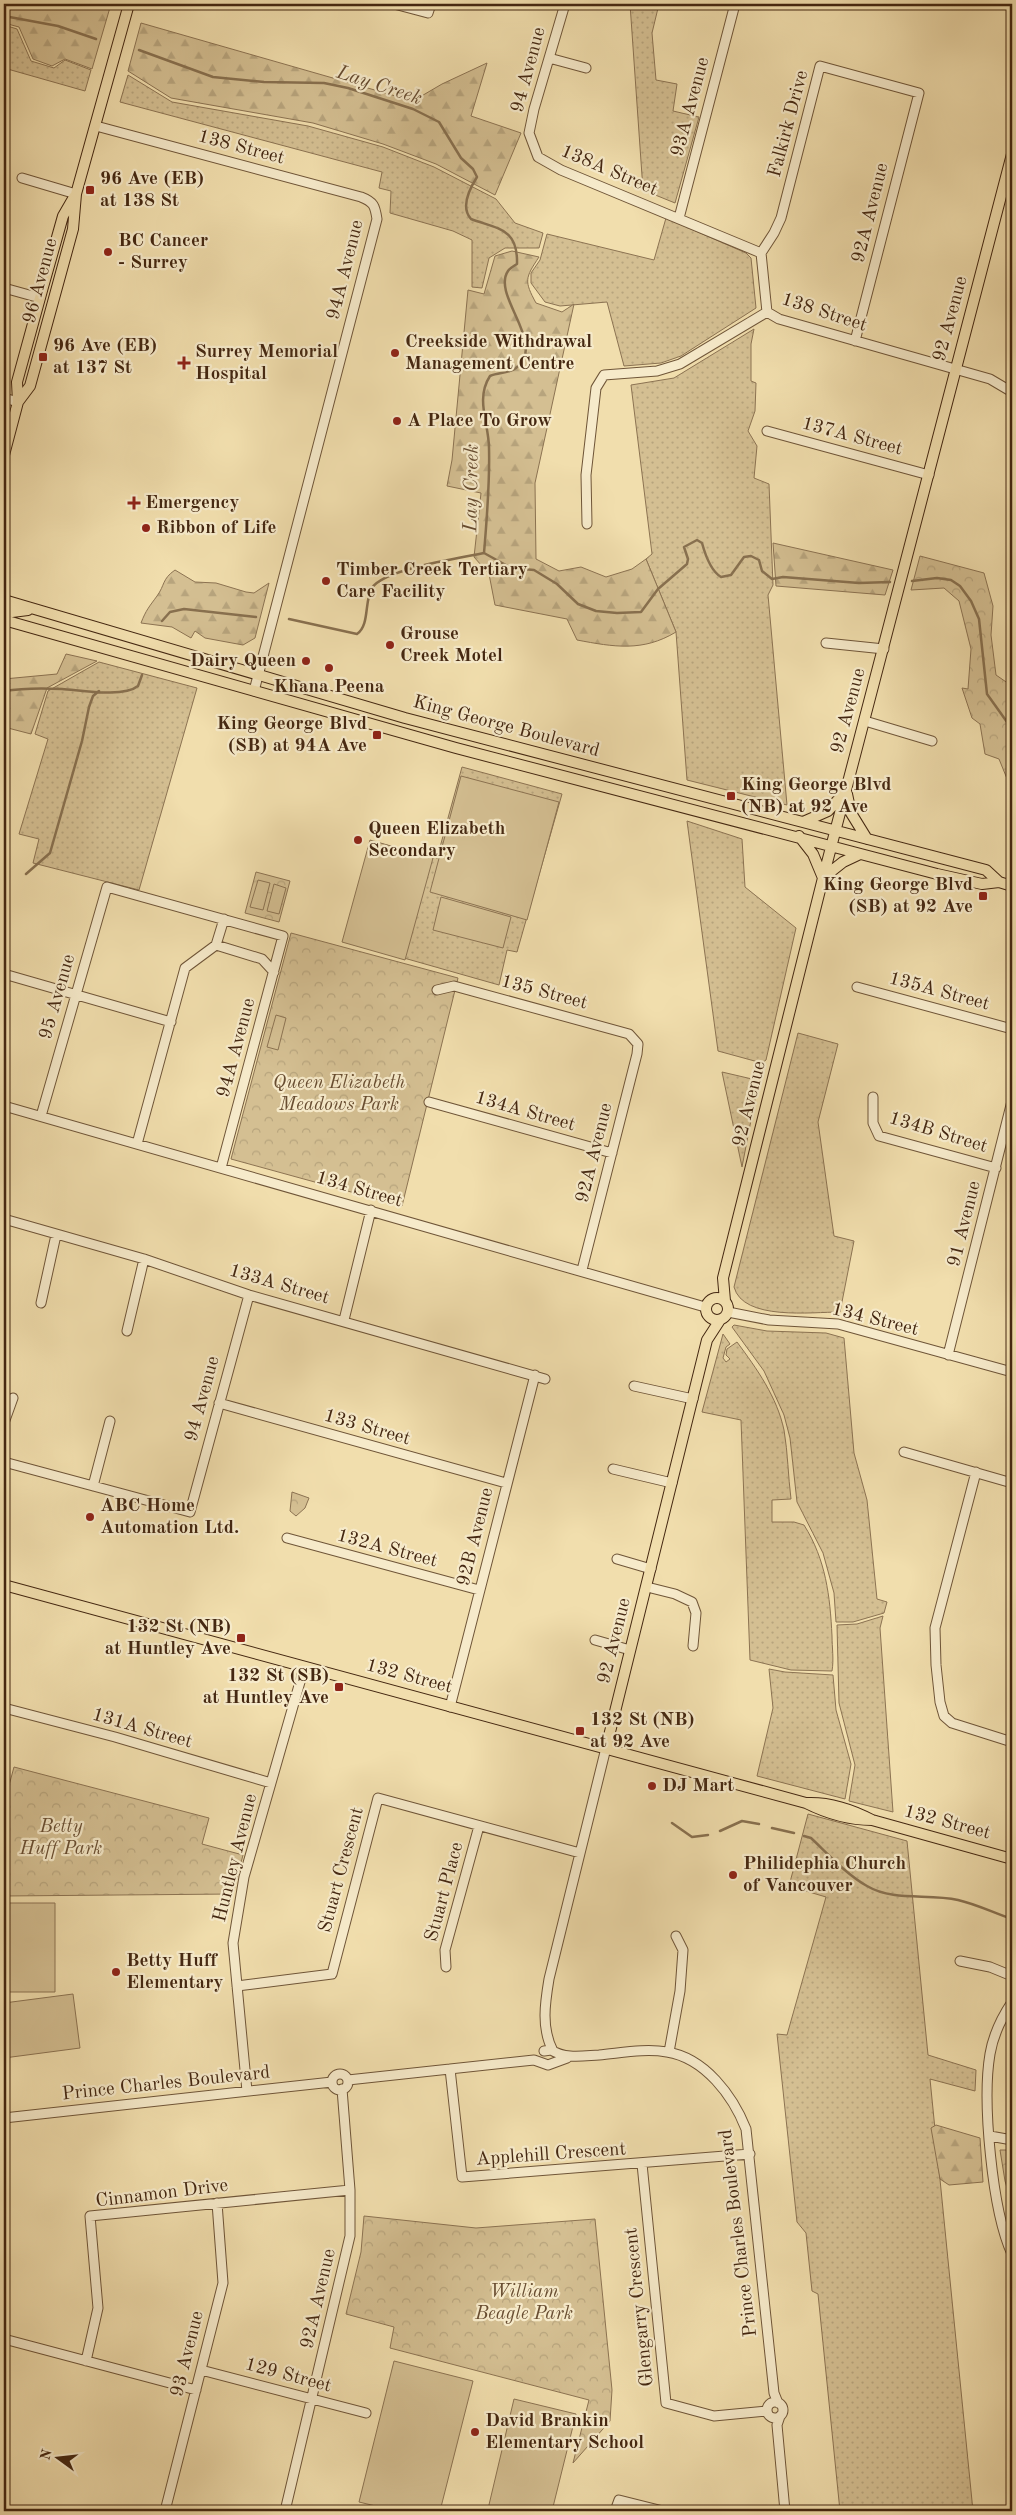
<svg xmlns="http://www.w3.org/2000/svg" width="1016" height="2515" font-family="'Old Standard TT',serif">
  <defs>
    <pattern id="grass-dots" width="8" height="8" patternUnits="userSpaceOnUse" patternTransform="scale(1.25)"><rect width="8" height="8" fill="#d4bf92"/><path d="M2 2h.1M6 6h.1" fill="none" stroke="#b7a47d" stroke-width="1.8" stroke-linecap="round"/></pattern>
    <pattern id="forest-firs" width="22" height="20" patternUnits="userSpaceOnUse" patternTransform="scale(1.25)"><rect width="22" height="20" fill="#d4bf92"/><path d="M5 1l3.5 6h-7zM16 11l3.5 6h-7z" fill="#b7a47d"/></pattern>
    <pattern id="park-crowns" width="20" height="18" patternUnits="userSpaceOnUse" patternTransform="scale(1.25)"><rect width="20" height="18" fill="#d4bf92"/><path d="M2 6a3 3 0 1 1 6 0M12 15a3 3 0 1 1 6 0" fill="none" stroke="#b7a47d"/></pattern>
  </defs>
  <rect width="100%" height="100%" fill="#f1dead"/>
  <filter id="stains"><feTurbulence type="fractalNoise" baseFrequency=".004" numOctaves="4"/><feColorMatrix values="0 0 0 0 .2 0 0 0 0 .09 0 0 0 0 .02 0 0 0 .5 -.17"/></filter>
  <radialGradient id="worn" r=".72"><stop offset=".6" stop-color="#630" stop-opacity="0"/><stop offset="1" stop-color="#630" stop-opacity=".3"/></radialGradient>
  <path fill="url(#grass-dots)" stroke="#8c7352" d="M630 4H659L652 33 656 80 677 84 673 111 699 117 675 203 643 190Z
    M4 25 17 29 31 61 54 68 65 60 91 70 85 91 4 68Z
    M128 75 172 102 308 126 383 147 434 167 496 199 515 223 543 233 539 248H505L489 258 482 288 472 287V240L453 231 390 213 391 191 379 188 382 172 120 102Z
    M666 218 746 253 751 258 756 308 681 356 661 363 624 366 607 302 560 306 545 302 531 283V273L540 260 547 234 654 260Z
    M754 329 751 344V381L756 383 755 411 748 431 757 446 754 478 769 484 773 585 768 595 787 805 687 780 676 632 646 559 652 554 631 385 674 378Z
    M99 662 197 688 139 890 33 863 39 839 19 834 48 739 35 734 48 691Z
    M462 767 562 794 517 952 507 950 499 985 344 941 371 841 437 858Z
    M687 821 742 839 745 887 796 928 766 1060 762 1063 718 1051Z
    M798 1033 838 1044 818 1122 834 1236 854 1241 840 1312C812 1312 743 1321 734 1287Z
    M722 1072 752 1079 757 1089 742 1167Z
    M734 1325 767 1331 826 1333 844 1338 854 1453 867 1500 877 1599 887 1602 884 1613 853 1622H836L834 1593 823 1553 797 1502 790 1438 784 1415 764 1371 732 1327Z
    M723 1334 730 1344 726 1347 723 1358 726 1362 730 1359 726 1355 727 1349 737 1342C757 1369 777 1397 784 1430 788 1453 788 1476 791 1499L772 1500V1522H794L804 1525C826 1560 830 1596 832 1636 832 1647 834 1660 832 1671L791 1670 750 1660 741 1420 702 1412Z
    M883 1616 880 1628 893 1812 849 1801 855 1765 839 1703 837 1625 857 1624Z
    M769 1669 785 1672 833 1675 836 1710 851 1764 845 1799 757 1776 773 1708Z
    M808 1814 907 1841 928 2055 976 2070 975 2091 930 2079 973 2511H840L818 2294 812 2291 806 2233 797 2222 777 2034 787 2035 826 1897 789 1886Z"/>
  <path fill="url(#forest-firs)" stroke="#8c7352" d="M4 4H111L92 69 65 59 52 66 33 59 19 27 4 23Z
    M141 23 413 101 442 84 487 63 471 116 521 133 495 195 436 164 383 144 313 123 171 98 128 71Z
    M512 251 539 257C525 278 524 281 536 303L562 312 574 304 535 483 536 559 559 571 581 567 606 577 632 569 646 559 676 632C643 652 614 647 577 640L567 619 495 605 489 574 474 557 481 493 447 486 452 460 468 290 484 294 495 256Z
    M773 543 893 570 885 595 776 586Z
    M175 570 195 582 216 583 246 592 254 593 269 583 255 638 243 645 205 638 195 631 191 638 172 627 141 623C146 610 149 607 157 596 165 585 162 579 175 570Z
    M66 654 97 661 47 688 31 734 4 727V679L57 674Z
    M936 2125 980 2138 983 2182 949 2185 940 2179 931 2128Z"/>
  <path fill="url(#park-crowns)" stroke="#8c7352" d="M920 556 984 573 993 606 991 635 996 675 1012 686V791L999 759 985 754 980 724 972 718 962 688 968 689 971 649 959 601 944 588 911 590Z
    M256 872 290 881 279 922 245 913Z
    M291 933 458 978 402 1206 231 1159Z
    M292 1492 309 1498 305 1508 296 1516 290 1511Z
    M14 1767 209 1818 202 1844 243 1855 233 1894 4 1896V1804Z
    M1000 2150H1012V2205L1005 2181Z
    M364 2216 476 2228 595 2219 612 2390 610 2421 573 2463 589 2400 390 2348 394 2327 346 2314 361 2252Z"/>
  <path fill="#d4bf92" stroke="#8c7352" d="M461 776 559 802 527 920 430 892Z
    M370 840 433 858 405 960 342 942Z
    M258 880 270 883 263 910 250 907Z
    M274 884 286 888 279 914 267 911Z
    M441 897 511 917 503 948 433 930Z
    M276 1015 286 1018 278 1050 267 1047Z
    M4 1903H55V1992H4Z
    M73 1994 80 2048 4 2058V2003Z
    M394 2361 473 2381 440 2511H396L359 2502Z
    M514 2399 576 2414 552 2511 488 2509Z"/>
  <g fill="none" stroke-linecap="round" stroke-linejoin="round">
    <path stroke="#88704f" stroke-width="2.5" d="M4 16 58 26 96 39
      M139 50 213 77 264 82 324 83 348 88 413 109 439 122 461 158 473 169 477 177C470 188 460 207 471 219 498 229 518 228 517 264 514 266 510 268 508 271 491 296 548 344 516 368 508 374 499 372 490 376 475 399 489 424 489 448 490 483 487 518 484 553
      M912 581 937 578 951 580 960 586 971 601 979 619 987 694 1012 729
      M289 619 357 634C370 625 364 601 372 588 384 569 461 558 484 553L511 568 534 570 557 584 578 604 596 611 617 613 641 612 658 589 687 564 688 559 684 547 697 540 702 543C705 554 711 571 721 577L731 575 744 557 751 556 759 560 762 571 772 579 783 577 859 583 890 582
      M162 621 170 612 184 609 256 617
      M4 691C23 688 42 688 62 689 80 690 123 698 138 686L142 675
      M26 874 50 853 82 741 89 707 93 696 99 691
      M672 1823 692 1837 708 1835
      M772 1828 794 1833
      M720 1831 742 1821 759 1824
      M804 1836 811 1838C828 1854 846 1874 867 1886 894 1902 928 1893 958 1900 976 1904 994 1913 1012 1919"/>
    <g stroke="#6f5538" stroke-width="11">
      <path id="minor" d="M394 4 428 13 431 4
        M565 4 534 109 529 133 538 157 561 170 761 253
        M549 58 586 68
        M96 126 361 197C374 202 375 206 377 219L254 691
        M22 178 76 194
        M679 218 735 4
        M761 253 774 233 781 218 820 66 919 93 855 341
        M761 253 767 312
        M4 288 40 298
        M767 312 779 319 990 379 1012 392
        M4 398 18 402
        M767 431 929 475
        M587 524 586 475 596 388 604 375 657 371 680 364 767 312
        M826 643 884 649
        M865 721 932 741
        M216 945 224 919
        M4 974 171 1022
        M857 987 1012 1029
        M437 990 454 986 629 1034 638 1044 637 1054 582 1270
        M873 1097V1123L879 1136 996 1168
        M429 1102 612 1153
        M4 1106 705 1307
        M41 1116 107 887 283 936 221 1168
        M137 1144 185 968 216 945 262 959 274 972
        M4 1219 144 1259 249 1295 545 1379
        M41 1303 56 1235
        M728 1312 769 1320 838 1324 1012 1372
        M344 1320 371 1210
        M127 1331 144 1259
        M948 1355 1012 1101
        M634 1386 693 1399
        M219 1403 506 1483
        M4 1423 13 1398
        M904 1452 1012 1483
        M4 1462 190 1512 249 1295
        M613 1469 672 1483
        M976 1472 935 1628 936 1665 940 1702 944 1716 952 1723 1012 1742
        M93 1486 110 1421
        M287 1538 479 1590
        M617 1559 651 1569
        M647 1587 675 1594 692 1602 696 1613 693 1646
        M595 1640 630 1650
        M450 1707 535 1375
        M4 1708 115 1737 271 1783
        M960 1961 990 1967 1012 1976
        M446 1967 445 1950 479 1826
        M237 1986 332 1974 378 1798 580 1853
        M1012 2002C1002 2017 993 2036 990 2054 982 2101 992 2211 1012 2254
        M544 2051 551 2050C566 2059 581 2056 599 2055 621 2053 645 2048 667 2052 705 2058 733 2096 746 2129L774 2393 778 2403
        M553 2051C541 2028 545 2003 549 1979L606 1748
        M669 2052 680 1991 683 1950 676 1936
        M450 2069 462 2177 750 2154
        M332 2082a8 8 0 1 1 16 0a8 8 0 1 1-16 0Z
        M348 2080 534 2060 548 2065 567 2058
        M247 2091 233 1943 244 1877 304 1668
        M4 2118 332 2082
        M990 2136 1012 2140
        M642 2164 666 2403 714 2416 767 2411
        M4 2339 196 2390
        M86 2361 98 2308 90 2216 350 2190
        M201 2370 366 2413
        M767 2410a8 8 0 1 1 16 0a8 8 0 1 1-16 0Z
        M780 2416 777 2425 785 2511
        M165 2511 223 2283 217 2203
        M285 2511 350 2236V2190L342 2089
        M615 2511 619 2500 663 2511"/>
    </g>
    <g stroke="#442711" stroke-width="12">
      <path id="major" d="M18 402 30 386 73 229 76 194 129 4
        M4 455 18 402 17 382 43 287 63 216 74 197
        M4 600 405 718 986 870 999 882
        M4 610 12 612 28 610
        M4 620 456 748 937 874 982 884 999 882 1012 886
        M847 794 851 813 867 839
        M803 822 828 811 844 793
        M799 836 813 854 823 878
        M824 877 843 862 860 854
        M706 1309a11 11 0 1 1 22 0a11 11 0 1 1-22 0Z
        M725 1301 723 1278 823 878 1012 154
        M4 1585 806 1803C826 1813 849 1820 872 1820
        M606 1748 707 1340 720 1320
        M807 1803C830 1802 851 1809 872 1820L1012 1859"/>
    </g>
    <use href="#minor" stroke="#f6eaca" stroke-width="9"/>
    <use href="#major" stroke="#f1dead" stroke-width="10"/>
  </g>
  <g fill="#8f2418" stroke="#f6eaca" stroke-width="2">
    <rect x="85" y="185" width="10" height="10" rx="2.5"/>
    <circle cx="108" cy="252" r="5"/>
    <circle cx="395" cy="353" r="5"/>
    <rect x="38" y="352" width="10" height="10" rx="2.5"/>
    <path d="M181.5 355.5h5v5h5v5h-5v5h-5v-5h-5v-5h5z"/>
    <circle cx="397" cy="421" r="5"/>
    <path d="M131.5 495.5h5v5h5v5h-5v5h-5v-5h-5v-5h5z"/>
    <circle cx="146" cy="528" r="5"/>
    <circle cx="326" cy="581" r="5"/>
    <circle cx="390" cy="645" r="5"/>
    <circle cx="306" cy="661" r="5"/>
    <circle cx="329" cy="668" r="5"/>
    <rect x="372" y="730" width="10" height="10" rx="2.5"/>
    <rect x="726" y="791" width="10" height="10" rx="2.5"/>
    <circle cx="358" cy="840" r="5"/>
    <rect x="978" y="891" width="10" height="10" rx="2.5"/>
    <circle cx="90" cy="1517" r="5"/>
    <rect x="236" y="1633" width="10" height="10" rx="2.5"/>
    <rect x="334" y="1682" width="10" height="10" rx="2.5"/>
    <rect x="575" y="1726" width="10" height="10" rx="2.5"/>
    <circle cx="652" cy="1786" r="5"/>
    <circle cx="733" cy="1875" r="5"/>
    <circle cx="116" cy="1972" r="5"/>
    <circle cx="475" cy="2432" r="5"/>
  </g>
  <g text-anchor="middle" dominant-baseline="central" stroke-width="4.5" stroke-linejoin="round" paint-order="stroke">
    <g font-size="19" fill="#442711" stroke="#f6eaca">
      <text transform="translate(529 70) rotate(-75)">94 Avenue</text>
      <text transform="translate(691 107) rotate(-75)">93A Avenue</text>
      <text transform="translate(789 124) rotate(-75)">Falkirk Drive</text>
      <text transform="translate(241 148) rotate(15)">138 Street</text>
      <text transform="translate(609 171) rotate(23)">138A Street</text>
      <text transform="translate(871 213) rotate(-76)">92A Avenue</text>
      <text transform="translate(346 270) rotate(-76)">94A Avenue</text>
      <text transform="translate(41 281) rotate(-75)">96 Avenue</text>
      <text transform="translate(824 313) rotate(18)">138 Street</text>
      <text transform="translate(951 319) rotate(-75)">92 Avenue</text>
      <text transform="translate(852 437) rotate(15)">137A Street</text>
      <text transform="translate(849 711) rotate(-75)">92 Avenue</text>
      <text transform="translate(506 727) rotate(15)">King George Boulevard</text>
      <text transform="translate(939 992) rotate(15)">135A Street</text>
      <text transform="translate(544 993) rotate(15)">135 Street</text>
      <text transform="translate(58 997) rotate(-74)">95 Avenue</text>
      <text transform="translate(237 1048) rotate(-75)">94A Avenue</text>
      <text transform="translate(750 1104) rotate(-76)">92 Avenue</text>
      <text transform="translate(525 1112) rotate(16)">134A Street</text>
      <text transform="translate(938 1133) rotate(17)">134B Street</text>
      <text transform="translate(595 1153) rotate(-76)">92A Avenue</text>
      <text transform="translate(359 1190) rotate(16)">134 Street</text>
      <text transform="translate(965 1224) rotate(-76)">91 Avenue</text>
      <text transform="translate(279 1285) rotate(16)">133A Street</text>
      <text transform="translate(875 1320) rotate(14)">134 Street</text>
      <text transform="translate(203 1399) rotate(-75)">94 Avenue</text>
      <text transform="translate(367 1428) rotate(16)">133 Street</text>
      <text transform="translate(476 1537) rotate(-76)">92B Avenue</text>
      <text transform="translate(387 1549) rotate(15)">132A Street</text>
      <text transform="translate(615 1641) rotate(-76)">92 Avenue</text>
      <text transform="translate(409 1677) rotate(15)">132 Street</text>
      <text transform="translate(142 1729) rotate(16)">131A Street</text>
      <text transform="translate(947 1823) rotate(15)">132 Street</text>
      <text transform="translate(236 1858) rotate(-76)">Huntley Avenue</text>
      <text transform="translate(342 1870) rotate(-75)">Stuart Crescent</text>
      <text transform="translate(445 1892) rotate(-75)">Stuart Place</text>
      <text transform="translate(166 2084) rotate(-6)">Prince Charles Boulevard</text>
      <text transform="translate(551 2155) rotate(-4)">Applehill Crescent</text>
      <text transform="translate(162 2194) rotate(-7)">Cinnamon Drive</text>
      <text transform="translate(739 2233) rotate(-97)">Prince Charles Boulevard</text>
      <text transform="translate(319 2299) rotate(-77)">92A Avenue</text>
      <text transform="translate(640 2307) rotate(-96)">Glengarry Crescent</text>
      <text transform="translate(188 2354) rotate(-76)">93 Avenue</text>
      <text transform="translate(288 2376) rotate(15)">129 Street</text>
    </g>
    <g font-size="19" font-weight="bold" fill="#442711" stroke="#f6eaca" text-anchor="start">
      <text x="100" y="179">96 Ave (EB)<tspan x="100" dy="22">at 138 St</tspan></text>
      <text x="118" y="241">BC Cancer<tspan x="118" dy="22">- Surrey</tspan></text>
      <text x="405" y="342">Creekside Withdrawal<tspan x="405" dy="22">Management Centre</tspan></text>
      <text x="53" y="346">96 Ave (EB)<tspan x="53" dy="22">at 137 St</tspan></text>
      <text x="195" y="352">Surrey Memorial<tspan x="195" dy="22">Hospital</tspan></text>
      <text x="407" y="421">A Place To Grow</text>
      <text x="145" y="503">Emergency</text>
      <text x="156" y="528">Ribbon of Life</text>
      <text x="336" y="570">Timber Creek Tertiary<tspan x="336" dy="22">Care Facility</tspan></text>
      <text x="400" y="634">Grouse<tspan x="400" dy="22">Creek Motel</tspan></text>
      <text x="296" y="661" text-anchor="end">Dairy Queen</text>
      <text x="329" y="687" text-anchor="middle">Khana Peena</text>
      <text x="367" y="724" text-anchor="end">King George Blvd<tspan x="367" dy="22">(SB) at 94A Ave</tspan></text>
      <text x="741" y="785">King George Blvd<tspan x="741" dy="22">(NB) at 92 Ave</tspan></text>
      <text x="368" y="829">Queen Elizabeth<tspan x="368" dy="22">Secondary</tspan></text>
      <text x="973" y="885" text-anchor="end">King George Blvd<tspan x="973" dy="22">(SB) at 92 Ave</tspan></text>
      <text x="100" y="1506">ABC Home<tspan x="100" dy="22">Automation Ltd.</tspan></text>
      <text x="231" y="1627" text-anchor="end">132 St (NB)<tspan x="231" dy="22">at Huntley Ave</tspan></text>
      <text x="329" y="1676" text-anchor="end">132 St (SB)<tspan x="329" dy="22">at Huntley Ave</tspan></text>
      <text x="590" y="1720">132 St (NB)<tspan x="590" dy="22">at 92 Ave</tspan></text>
      <text x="662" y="1786">DJ Mart</text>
      <text x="743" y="1864">Philidephia Church<tspan x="743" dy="22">of Vancouver</tspan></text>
      <text x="126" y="1961">Betty Huff<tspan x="126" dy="22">Elementary</tspan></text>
      <text x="485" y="2421">David Brankin<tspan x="485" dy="22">Elementary School</tspan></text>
    </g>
    <g font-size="19" font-style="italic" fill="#684d31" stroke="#f6eaca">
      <text x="339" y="1083">Queen Elizabeth<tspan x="339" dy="22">Meadows Park</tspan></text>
      <text x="61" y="1827">Betty<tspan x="61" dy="22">Huff Park</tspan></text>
      <text x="524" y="2292">William<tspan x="524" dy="22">Beagle Park</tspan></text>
    </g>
    <g font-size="20" font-style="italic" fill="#664b30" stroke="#f6eaca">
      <text transform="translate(379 86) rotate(18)">Lay Creek</text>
      <text transform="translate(472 488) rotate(-89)">Lay Creek</text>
    </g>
  </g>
  <rect width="1016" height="2515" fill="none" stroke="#f1dead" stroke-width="20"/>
  <rect x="5" y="5" width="1006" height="2505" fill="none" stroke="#442711" stroke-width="2.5"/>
  <rect x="10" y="10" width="996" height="2495" fill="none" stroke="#442711"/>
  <g transform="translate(58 2458) rotate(285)" stroke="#f6eaca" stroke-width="4" paint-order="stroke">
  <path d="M0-4L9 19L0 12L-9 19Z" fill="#442711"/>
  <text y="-8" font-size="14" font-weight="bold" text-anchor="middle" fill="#442711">N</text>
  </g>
  <rect width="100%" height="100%" filter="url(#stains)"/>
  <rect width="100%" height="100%" fill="url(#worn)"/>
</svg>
